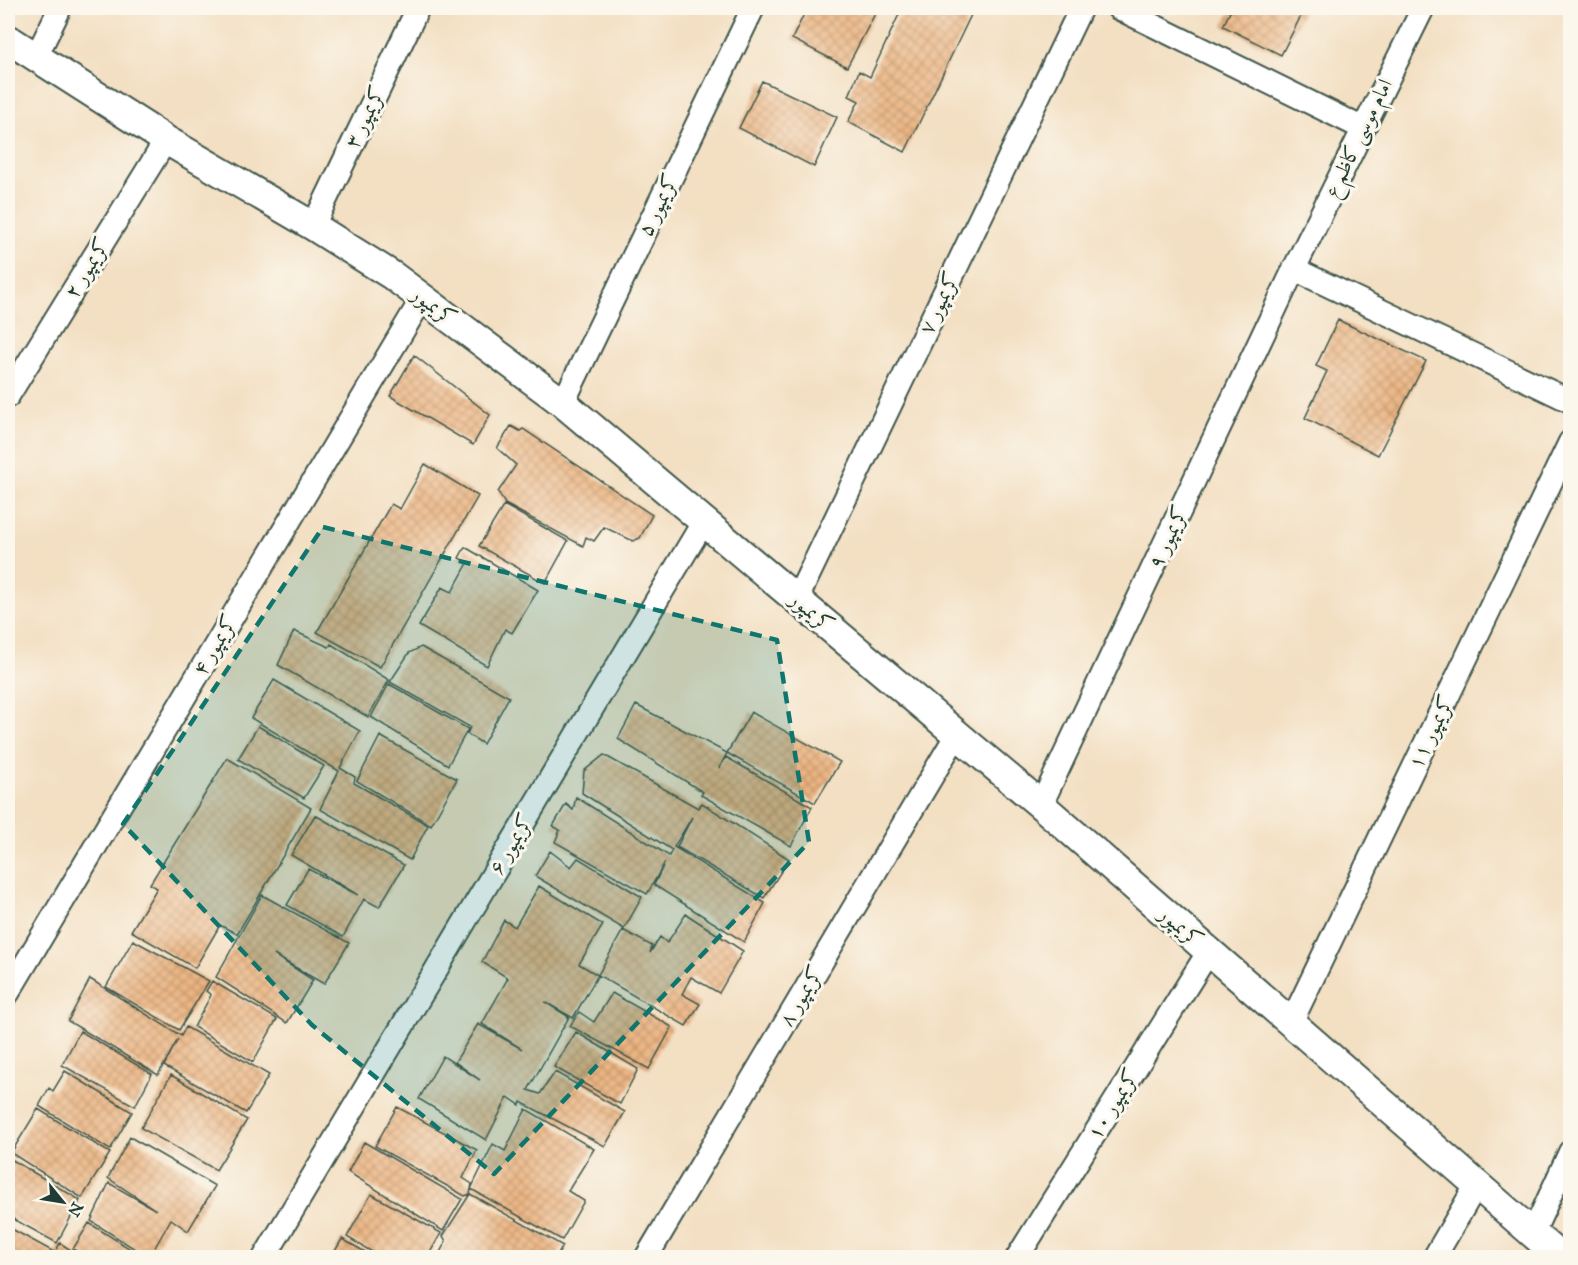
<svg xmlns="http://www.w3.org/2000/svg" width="1578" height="1265" font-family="'IM FELL Great Primer',Amiri,serif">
  <defs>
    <pattern id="building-cross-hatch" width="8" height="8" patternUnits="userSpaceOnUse" patternTransform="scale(1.5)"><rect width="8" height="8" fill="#ecb481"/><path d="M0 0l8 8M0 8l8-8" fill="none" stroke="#bf946a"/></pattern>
  </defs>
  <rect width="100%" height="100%" fill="#fbf7ec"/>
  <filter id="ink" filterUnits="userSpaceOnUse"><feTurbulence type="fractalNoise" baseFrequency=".0167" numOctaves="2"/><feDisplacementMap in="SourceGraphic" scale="12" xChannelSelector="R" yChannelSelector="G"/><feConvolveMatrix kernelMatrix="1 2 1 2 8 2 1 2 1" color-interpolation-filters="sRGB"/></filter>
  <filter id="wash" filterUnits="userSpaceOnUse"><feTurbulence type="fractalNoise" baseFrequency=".008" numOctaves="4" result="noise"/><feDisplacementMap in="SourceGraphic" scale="24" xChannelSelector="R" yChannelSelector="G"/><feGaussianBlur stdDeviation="1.35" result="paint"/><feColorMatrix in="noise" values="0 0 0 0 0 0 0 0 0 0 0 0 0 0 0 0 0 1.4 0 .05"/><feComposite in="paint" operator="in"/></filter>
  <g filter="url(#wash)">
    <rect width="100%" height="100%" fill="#f3dfc2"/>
    <g id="blocks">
      <path fill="url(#building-cross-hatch)" d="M807 8H878L847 67 792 39Z
        M902 8H954L971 15 905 152 848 122 859 101 849 96 859 71 870 77Z
        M1232 8H1305L1281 55 1223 26Z
        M762 81 837 117 814 167 739 128Z
        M1338 320 1426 361 1378 455 1305 418 1327 371 1316 366Z
        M414 355 490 415 473 445 390 396Z
        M511 426 520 431 523 429 652 515 640 538 633 541 604 527 594 541 586 537 583 546 505 504 498 492 516 465 497 448Z
        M425 464 478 496 380 667 317 632 391 504 400 509Z
        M504 505 568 541 545 583 479 546Z
        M465 547 538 590 512 633 505 629 487 666 419 626 442 587 452 592 468 563 459 558Z
        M294 631 329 647 331 644 389 680 368 717 278 665Z
        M421 647 509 697 483 744 467 734 470 727 390 682 409 653Z
        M274 680 360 731 340 768 355 777 354 783 428 825 410 860 320 809 339 771 251 718Z
        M389 684 468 729 448 765 371 717Z
        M636 705 727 753 719 768 726 757 812 807 791 846 701 795 703 792 618 739Z
        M751 712 840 762 815 803 727 753Z
        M258 726 324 766 304 798 238 759Z
        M380 736 457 779 431 825 357 781Z
        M604 755 698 808 702 803 789 859 764 898 677 847 692 817 674 847 765 903 744 942 654 885 665 862 647 894 555 842 560 830 553 826 566 804 573 810 576 797 669 856 672 850 582 793 584 771Z
        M227 758 311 808 237 934 220 925 195 968 131 931 157 888 150 884Z
        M315 815 404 865 379 907 364 899 343 937 287 905 308 869 358 895 291 855Z
        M550 851 571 867 578 858 642 897 624 929 535 876Z
        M539 886 603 925 579 964 598 975 573 1018 545 1002 569 1017 528 1090 540 1094 555 1072 625 1112 605 1146 521 1102 520 1105 508 1097 486 1140 419 1099 443 1056 480 1080 455 1062 478 1024 522 1049 482 1024 508 978 482 962 504 920 515 927Z
        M262 895 349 943 324 984 274 955 313 980 287 1023 216 977Z
        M686 914 743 951 719 993 691 977 682 994 700 1004 686 1026 598 975 623 930 652 946 650 953 660 937 667 943Z
        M133 940 209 981 179 1030 106 987Z
        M90 979 181 1036 186 1027 269 1075 246 1113 164 1066 178 1039 158 1075 68 1021Z
        M212 981 277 1019 253 1062 194 1027 211 995 206 991Z
        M612 993 672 1027 649 1069 570 1026 579 1012 594 1022Z
        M80 1031 152 1074 135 1106 62 1065Z
        M576 1032 638 1069 620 1104 554 1067Z
        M65 1071 132 1112 110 1150 39 1106 49 1088 53 1091Z
        M171 1075 247 1120 216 1170 141 1128Z
        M397 1107 477 1150 463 1178 472 1184 471 1189 493 1144 505 1151 526 1109 594 1149 568 1191 584 1201 562 1240 471 1189 470 1194 465 1196 375 1146Z
        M38 1109 110 1153 82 1198 11 1153Z
        M130 1137 215 1186 188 1231 171 1219 149 1258 91 1221 109 1183 156 1210 108 1178Z
        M364 1142 462 1199 443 1231 348 1172Z
        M9 1158 80 1200 57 1243 8 1216Z
        M371 1194 441 1233 427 1258H382L347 1237Z
        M470 1194 563 1246 556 1258H437L446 1241 443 1236Z
        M89 1223 140 1255 139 1258H87L73 1249Z
        M8 1227 54 1252 50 1258H8Z
        M342 1239 376 1258H331Z
        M60 1243 83 1258H52Z"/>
    </g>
  </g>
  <g filter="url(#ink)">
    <use href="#blocks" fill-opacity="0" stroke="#3f5549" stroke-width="1.5"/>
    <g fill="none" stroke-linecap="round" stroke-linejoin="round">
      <g stroke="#3f5549" stroke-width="26">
        <path id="minor" d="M1118 8 1362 128
          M36 57 60 8
          M313 226 418 8
          M1294 269 1570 401
          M8 396 166 140
          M563 403 753 8
          M797 599 1081 8
          M1041 805 1294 269 1423 8
          M8 993 423 297
          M1291 1023 1570 442
          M1533 1233 1570 1152
          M264 1258 704 521
          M646 1258 957 734
          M1017 1258 1209 951
          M1434 1258 1477 1184"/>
      </g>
      <g stroke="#3f5549" stroke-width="32">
        <path id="tertiary" d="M8 39 166 140 313 226 393 276 563 403 1041 805 1561 1258"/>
      </g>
      <use href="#minor" stroke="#fff" stroke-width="22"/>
      <use href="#tertiary" stroke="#fff" stroke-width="28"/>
    </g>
  </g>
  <path fill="#0f766e" fill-opacity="0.2" stroke="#0f766e" stroke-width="4.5" stroke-dasharray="12 8" stroke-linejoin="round" d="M323 527 777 640 809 842 494 1174 312 1025 123 824Z"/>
  <g text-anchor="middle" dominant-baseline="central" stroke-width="6" stroke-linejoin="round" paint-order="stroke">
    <g font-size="21" fill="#1f3d34" stroke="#fbf7ec">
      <text transform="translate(365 117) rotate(-64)">کریمپور ۳</text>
      <text transform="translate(1358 138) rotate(-64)">امام موسی کاظم ع</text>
      <text transform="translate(658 205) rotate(-64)">کریمپور ۵</text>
      <text transform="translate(87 268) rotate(-58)">کریمپور ۲</text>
      <text transform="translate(939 303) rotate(-64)">کریمپور ۷</text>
      <text transform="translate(434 306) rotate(37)">کریمپور</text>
      <text transform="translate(1168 537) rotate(-65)">کریمپور ۹</text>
      <text transform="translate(812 612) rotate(40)">کریمپور</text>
      <text transform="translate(215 645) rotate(-59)">کریمپور ۴</text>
      <text transform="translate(1431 732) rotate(-64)">کریمپور ۱۱</text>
      <text transform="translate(511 844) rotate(-59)">کریمپور ۶</text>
      <text transform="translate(1181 927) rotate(41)">کریمپور</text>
      <text transform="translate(801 996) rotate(-59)">کریمپور ۸</text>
      <text transform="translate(1113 1104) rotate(-58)">کریمپور ۱۰</text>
    </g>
  </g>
  <rect width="1578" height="1265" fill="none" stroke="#fbf7ec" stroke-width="30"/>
  <g transform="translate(63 1202) rotate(120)" stroke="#fbf7ec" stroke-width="4.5" paint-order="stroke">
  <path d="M0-4.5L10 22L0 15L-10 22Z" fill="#1f3d34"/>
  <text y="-9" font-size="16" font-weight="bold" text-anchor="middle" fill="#1f3d34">N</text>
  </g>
</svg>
